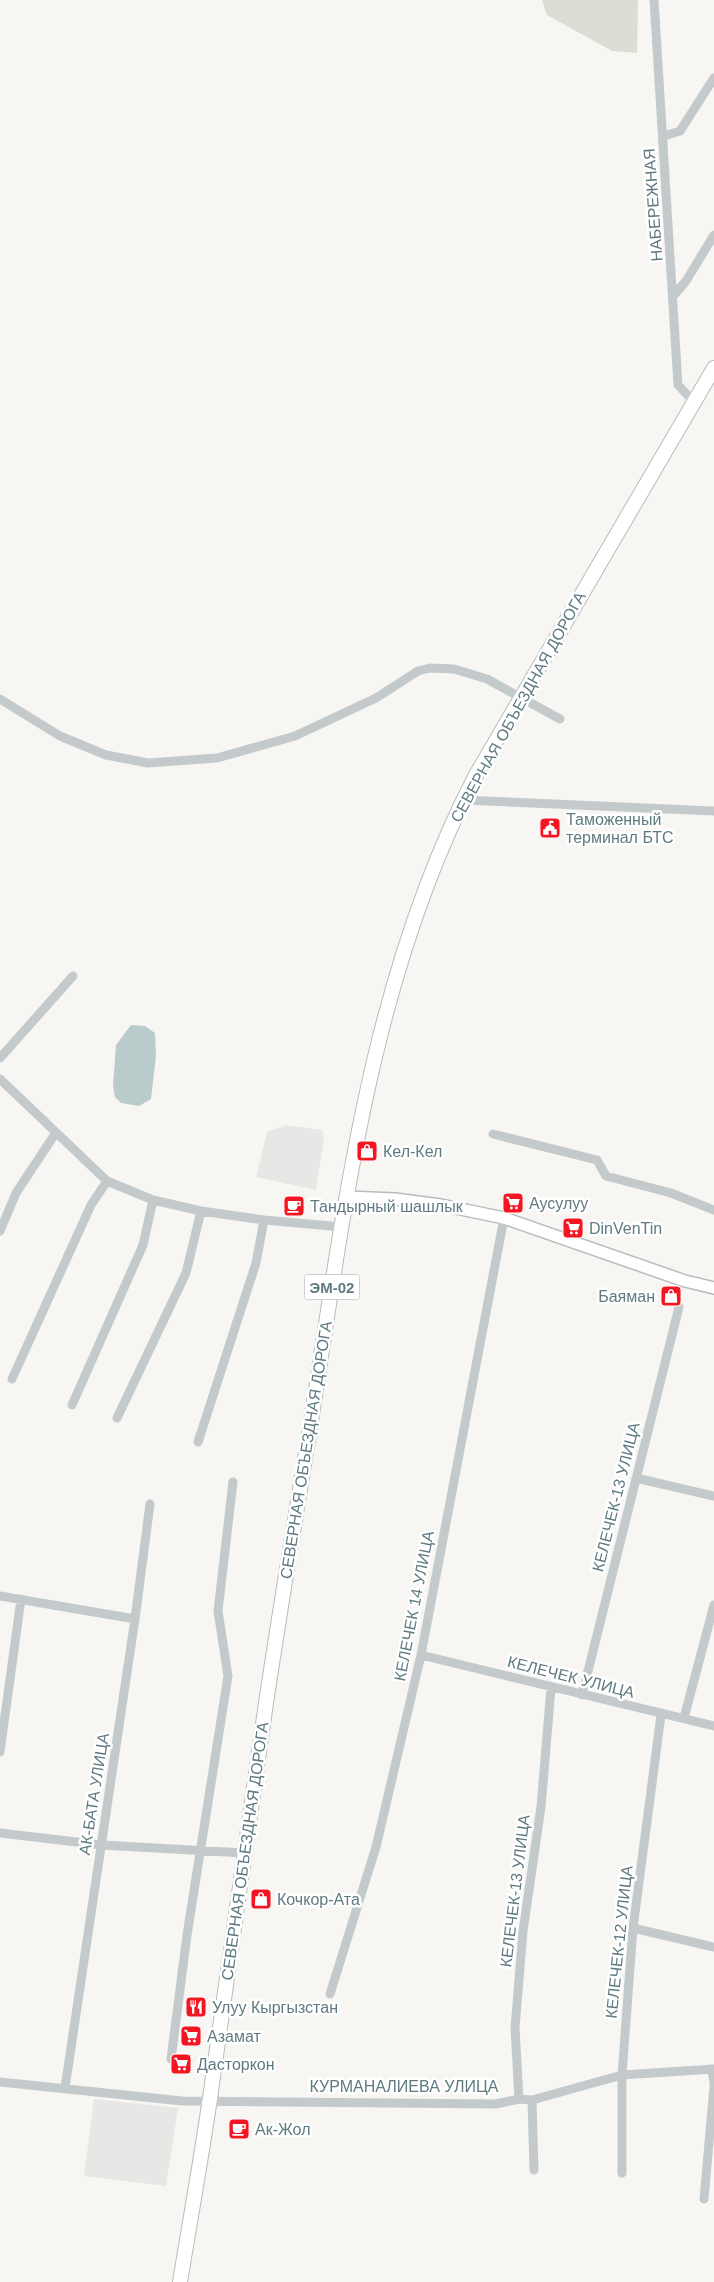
<svg xmlns="http://www.w3.org/2000/svg" width="714" height="2282" font-family="Arial,sans-serif">
  <rect width="100%" height="100%" fill="#f7f6f3"/>
  <path fill="#e7e7e6" d="M286 1125 322 1130 324 1137 316 1190 256 1177 267 1132Z
    M94 2099 178 2108 166 2186 84 2176Z"/>
  <path fill="#dbdfd3" d="M542 0H638L637 53 612 51 547 15Z"/>
  <path fill="#b9cbcb" d="M131 1025 145 1026 155 1033 156 1056 151 1099 139 1106 121 1103 115 1097 113 1086 116 1045Z"/>
  <g fill="none" stroke-linecap="round" stroke-linejoin="round">
    <g stroke="#b4bcbe" stroke-width="14">
      <path id="major" d="M347 1197 395 1199 441 1205 504 1218 685 1281 714 1288"/>
    </g>
    <g stroke="#b6bcbd" stroke-width="16">
      <path id="highway" d="M180 2282C190 2221 201 2160 210 2098 228 1978 243 1858 261 1738 275 1638 292 1539 308 1440 344 1214 369 980 476 775L714 368"/>
    </g>
    <path stroke="#c4cacc" stroke-width="9" d="M654 0 678 385 694 402
      M664 136 680 131 714 78
      M674 295 686 281 714 235
      M0 699 60 736 106 755 148 763 217 758 295 736 376 698 418 671 430 668 454 669 487 679 560 719
      M463 800 714 811
      M0 1058 73 976
      M0 1079 107 1181 153 1200 201 1211 264 1220 342 1227
      M493 1134 597 1160 606 1176 671 1193 714 1210
      M0 1231 16 1193 55 1134
      M12 1379 91 1205 107 1181
      M72 1405 143 1245 153 1200
      M117 1418 186 1273 201 1211
      M198 1442 256 1263 264 1220
      M636 1478 714 1496
      M0 1596 135 1619
      M421 1655 714 1726
      M582 1695 679 1307
      M684 1718 714 1605
      M0 1752 21 1599
      M0 1833 102 1845 244 1853
      M633 1928 714 1947
      M330 1994 376 1847 421 1655 504 1218
      M171 2059 187 1935 228 1676 218 1611 233 1482
      M712 2069 714 2083
      M0 2082 182 2101 496 2104 519 2099 532 2100 622 2075 714 2069
      M65 2088 135 1619 150 1504
      M519 2099 515 2028 523 1931 541 1807 551 1688
      M532 2100 534 2170
      M622 2173V2075L633 1928 661 1715
      M704 2199 714 2087"/>
    <use href="#major" stroke="#fff" stroke-width="11"/>
    <use href="#highway" stroke="#fff" stroke-width="14"/>
  </g>
  <defs>
    <g id="civic-square" transform="scale(1.125)"><rect x="-9" y="-9" width="18" height="18" rx="4" fill="#f31622" stroke="#fff"/><path d="M-.6-6.5H3V-4.5H.6V-3L4-1V1h2V6H-6V1h2V-1L-.6-3ZM-1.2 2.5V6h2.4V2.5Z" fill="#fff"/></g>
    <g id="shop-square" transform="scale(1.125)"><rect x="-9" y="-9" width="18" height="18" rx="4" fill="#f31622" stroke="#fff"/><path d="M-5-2.5h2.3a2.7 3.5 0 0 1 5.4 0H5L5.5 6h-11ZM-1.5-2.5h3a1.5 2.3 0 0 0-3 0Z" fill="#fff"/></g>
    <g id="supermarket-square" transform="scale(1.125)"><rect x="-9" y="-9" width="18" height="18" rx="4" fill="#f31622" stroke="#fff"/><path d="M-6-5.5h2.5l.6 2H6L4.5 2H-2.5L-4.4-4H-6ZM-1.5 3.2a1.3 1.3 0 1 0 .1 0ZM3 3.2a1.3 1.3 0 1 0 .1 0Z" fill="#fff"/></g>
    <g id="cafe-square" transform="scale(1.125)"><rect x="-9" y="-9" width="18" height="18" rx="4" fill="#f31622" stroke="#fff"/><path d="M-5.5-4.5H6V0H3Q3 3.5 0 3.5H-2.5Q-5.5 3.5-5.5 0ZM3-3.2v2h1.7v-2ZM-6 4.5H4V6H-6Z" fill="#fff"/></g>
    <g id="restaurant-square" transform="scale(1.125)"><rect x="-9" y="-9" width="18" height="18" rx="4" fill="#f31622" stroke="#fff"/><path d="M-5-6h1v4h1v-4h1v4h1v-4h1v5L-1.5 .5V6h-2V.5L-5-1ZM5-6V6H3V1.5H1.5Q1.5-4 5-6Z" fill="#fff"/></g>
  </defs>
  <g fill-rule="evenodd">
    <use href="#civic-square" x="550" y="828"/>
    <use href="#shop-square" x="367" y="1151"/>
    <use href="#supermarket-square" x="513" y="1203"/>
    <use href="#cafe-square" x="294" y="1206"/>
    <use href="#supermarket-square" x="573" y="1228"/>
    <use href="#shop-square" x="671" y="1296"/>
    <use href="#shop-square" x="261" y="1899"/>
    <use href="#restaurant-square" x="196" y="2007"/>
    <use href="#supermarket-square" x="191" y="2036"/>
    <use href="#supermarket-square" x="181" y="2064"/>
    <use href="#cafe-square" x="239" y="2129"/>
  </g>
  <g text-anchor="middle" dominant-baseline="central" stroke-width="5" stroke-linejoin="round" paint-order="stroke">
    <rect fill="#fff" stroke="#8fa3a7" stroke-width="1" x="304.5" y="1274.5" width="55" height="25" rx="4"/>
    <g font-size="15" font-weight="bold" fill="#5f7b81">
      <text x="332" y="1287">ЭМ-02</text>
    </g>
    <g font-size="16" fill="#5f7b81" stroke="#fff">
      <text transform="translate(653 205) rotate(-94)">НАБЕРЕЖНАЯ</text>
      <text transform="translate(518 707) rotate(-61)">СЕВЕРНАЯ ОБЪЕЗДНАЯ ДОРОГА</text>
      <text transform="translate(306 1450) rotate(-81)">СЕВЕРНАЯ ОБЪЕЗДНАЯ ДОРОГА</text>
      <text transform="translate(616 1497) rotate(-76)">КЕЛЕЧЕК-13 УЛИЦА</text>
      <text transform="translate(414 1606) rotate(-79)">КЕЛЕЧЕК 14 УЛИЦА</text>
      <text transform="translate(571 1677) rotate(14)">КЕЛЕЧЕК УЛИЦА</text>
      <text transform="translate(94 1794) rotate(-81)">АК-БАТА УЛИЦА</text>
      <text transform="translate(245 1851) rotate(-82)">СЕВЕРНАЯ ОБЪЕЗДНАЯ ДОРОГА</text>
      <text transform="translate(515 1891) rotate(-83)">КЕЛЕЧЕК-13 УЛИЦА</text>
      <text transform="translate(619 1942) rotate(-84)">КЕЛЕЧЕК-12 УЛИЦА</text>
      <text x="404" y="2086">КУРМАНАЛИЕВА УЛИЦА</text>
    </g>
    <g font-size="16" fill="#5f7b81" stroke="#fff" text-anchor="start">
      <text x="566" y="819">Таможенный<tspan x="566" dy="18">терминал БТС</tspan></text>
      <text x="383" y="1151">Кел-Кел</text>
      <text x="529" y="1203">Аусулуу</text>
      <text x="310" y="1206">Тандырный шашлык</text>
      <text x="589" y="1228">DinVenTin</text>
      <text x="655" y="1296" text-anchor="end">Баяман</text>
      <text x="277" y="1899">Кочкор-Ата</text>
      <text x="212" y="2007">Улуу Кыргызстан</text>
      <text x="207" y="2036">Азамат</text>
      <text x="197" y="2064">Дасторкон</text>
      <text x="255" y="2129">Ак-Жол</text>
    </g>
  </g>
</svg>
